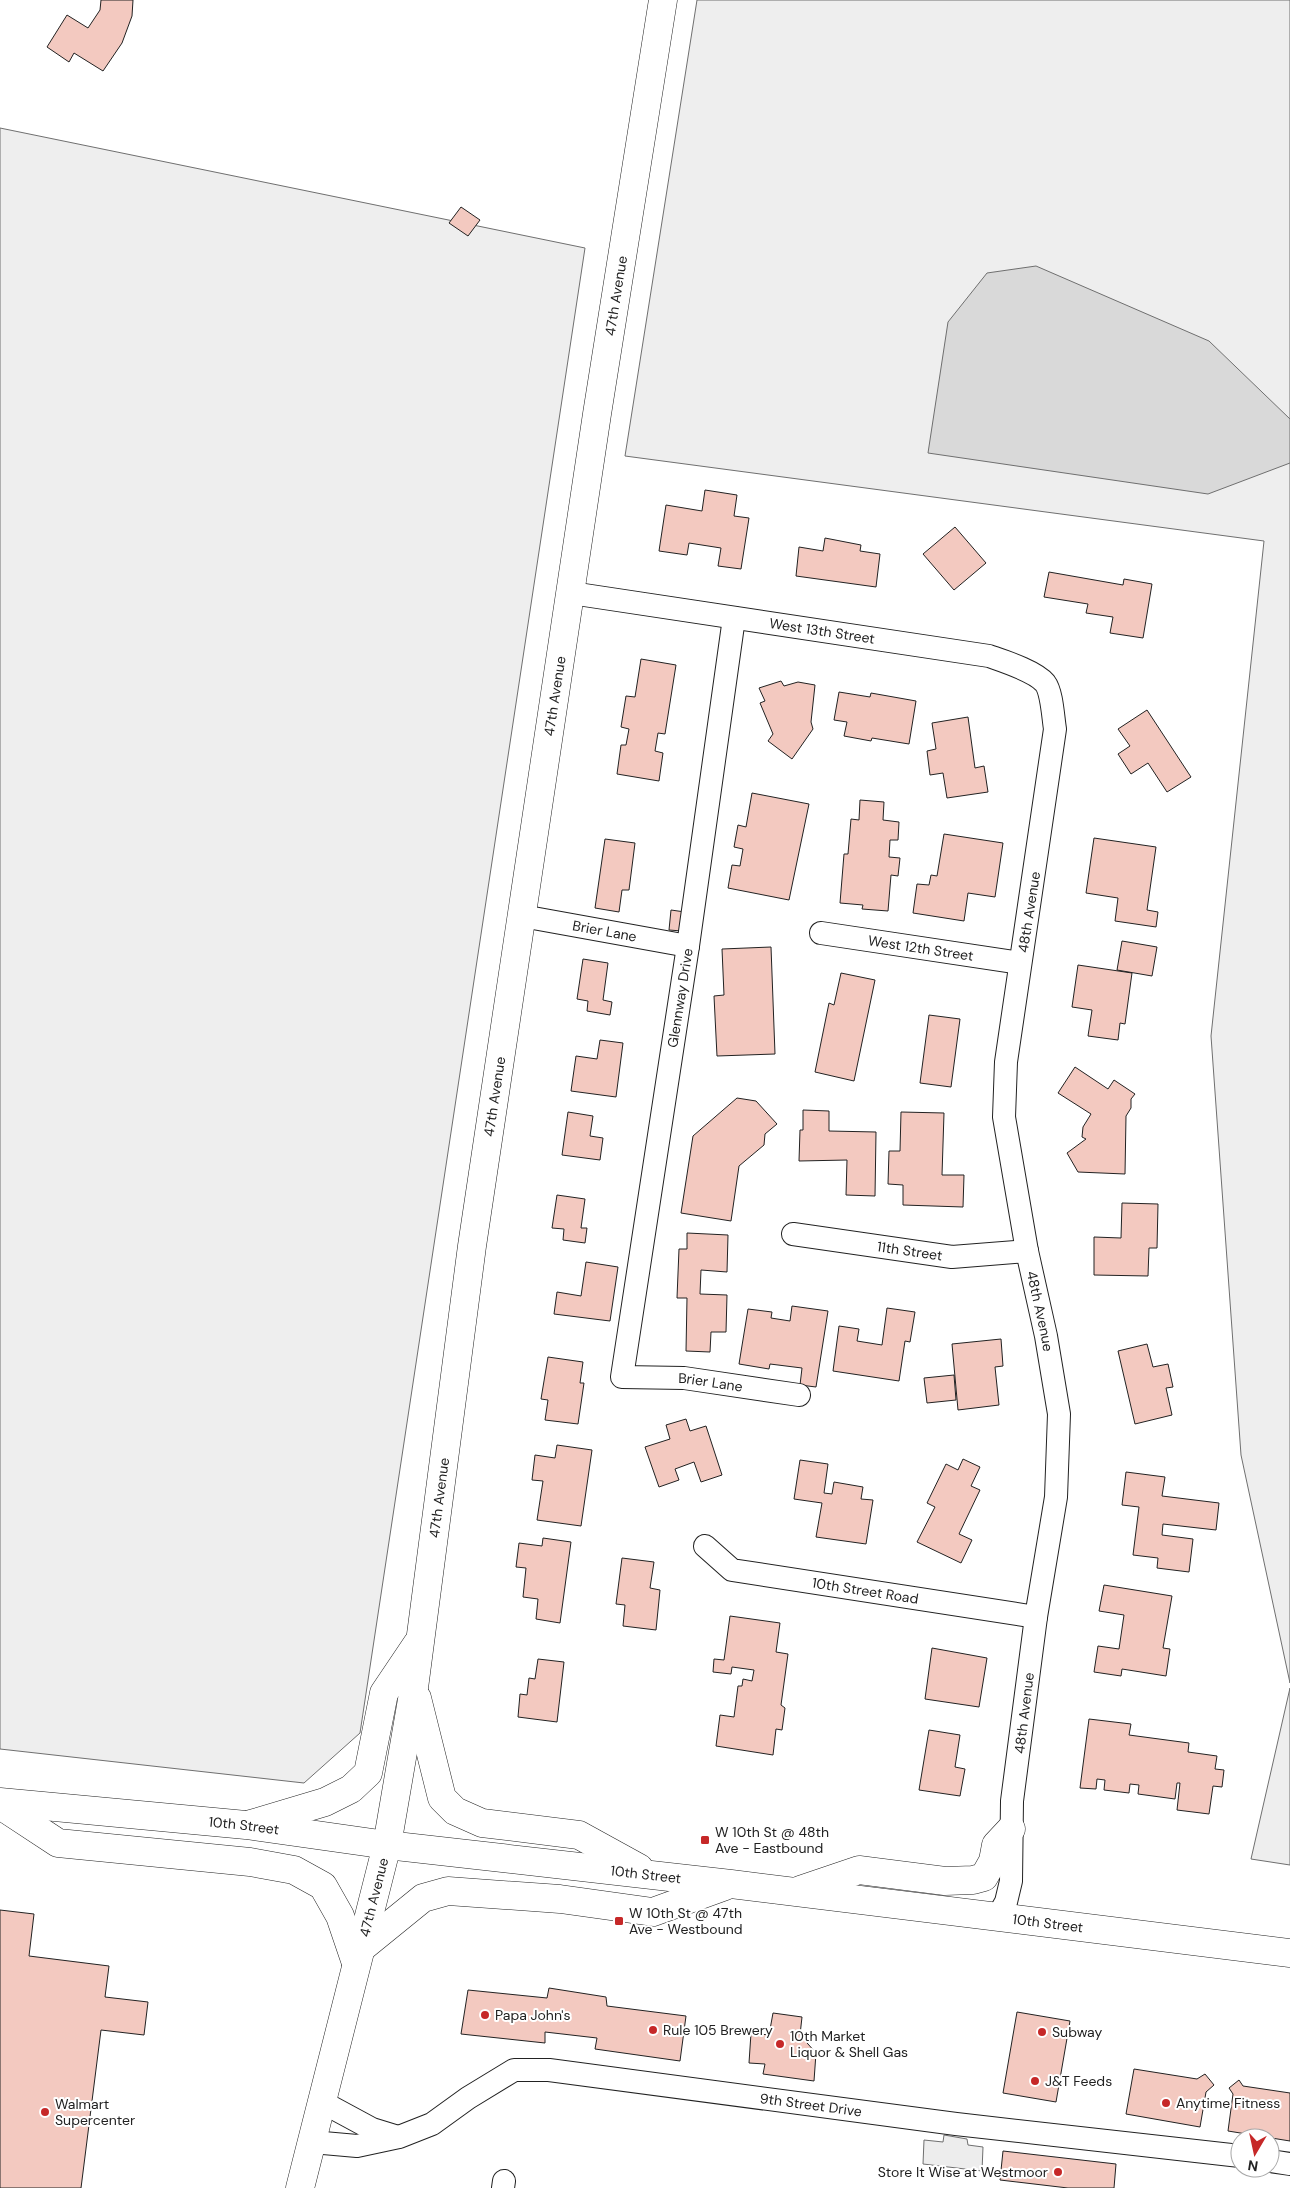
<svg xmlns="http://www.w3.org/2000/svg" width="1290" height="2188" font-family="'DM Sans',sans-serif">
  <rect width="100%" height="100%" fill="#fff"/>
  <path fill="#eee" stroke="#6f6f6f" d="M697 0H1290V1683L1241 1455 1211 1036 1264 541 625 456Z
    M0 128 585 248 360 1733 304 1783 0 1749Z
    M1290 1688V1865L1251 1859Z"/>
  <path fill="#ededed" stroke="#6f6f6f" d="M944 2135 967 2139 968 2145 983 2147 982 2171 923 2164 924 2140 943 2142Z"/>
  <path fill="#d9d9d9" stroke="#6f6f6f" d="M1036 266 1209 341 1290 419V463L1208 494 928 453 948 322 987 273Z"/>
  <path fill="#f3c9c0" stroke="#222" d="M101 0H133L132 16 122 43 103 71 74 53 69 62 47 47 67 15 88 28 100 10Z
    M461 207 480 220 468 236 449 223Z
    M705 490 737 495 734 516 749 518 741 569 718 566 721 548 689 543 687 555 659 551 666 505 702 511Z
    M955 527 986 563 954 590 923 554Z
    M825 538 861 545 860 551 880 554 876 587 796 576 799 547 823 551Z
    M1049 572 1123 585 1124 579 1152 584 1143 638 1110 633 1113 617 1086 613 1088 604 1044 597Z
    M641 659 676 665 665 734 658 733 655 751 663 753 659 781 617 774 621 745H626L629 729 621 727 626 696 635 697Z
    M781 681 784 686 798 682 815 685 811 722 813 729 792 759 768 741 773 734 760 703 765 701 759 688Z
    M839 692 870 697 871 693 916 701 909 744 872 738 871 741 844 736 847 722 834 720Z
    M1147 710 1191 777 1167 792 1148 763 1131 774 1118 754 1130 746 1118 729Z
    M968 717 975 768 984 766 988 792 947 798 943 773 930 775 927 751 936 749 932 723Z
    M752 793 809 804 789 900 728 888 732 865 740 866 743 849 734 847 738 825 746 827Z
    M860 800 884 802 883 820 899 822 898 840H890L889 857 900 858 898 876 891 875 888 911 862 909 863 905 840 903 844 854H848L851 819 859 820Z
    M944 834 1003 843 995 897 968 893 964 921 913 913 917 884 929 885 931 875 937 876Z
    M1094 838 1156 847 1147 910 1158 912 1156 927 1115 921 1118 898 1086 893Z
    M605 839 635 843 629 890H622L619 912 595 908Z
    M671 910 685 912 682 931 669 930Z
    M1122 941 1157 947 1152 976 1117 970Z
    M771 947 775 1054 717 1056 714 996 724 995 722 949Z
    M583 959 608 963 603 1000 612 1002 610 1015 587 1011 588 1001 577 999Z
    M1078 965 1132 973 1125 1024 1120 1023 1118 1040 1088 1036 1092 1010 1072 1007Z
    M841 973 875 980 854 1081 815 1072 829 1003 834 1005Z
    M929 1015 960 1019 951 1087 920 1083Z
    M600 1040 623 1043 616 1097 571 1091 576 1056 597 1059Z
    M1075 1067 1108 1089 1114 1080 1135 1094 1131 1099V1108L1126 1116 1125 1174 1078 1172 1067 1153 1086 1139 1082 1137 1083 1127 1091 1114 1058 1093Z
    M737 1098 756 1101 777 1124 765 1134 764 1145 739 1166 731 1221 681 1213 693 1136Z
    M803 1110 829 1111V1131L876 1132 875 1196 846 1195 847 1160 799 1161 800 1130H803Z
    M568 1112 593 1116 590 1136 603 1138 600 1160 562 1155Z
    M901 1112 944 1113 942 1175H964L963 1207 903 1205V1185L888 1184 889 1151H900Z
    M557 1195 585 1199 581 1228H587L585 1243 563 1240 564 1229 552 1228Z
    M1122 1203 1158 1204 1157 1248H1149L1148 1276 1094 1275V1237L1121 1238Z
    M687 1233 728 1235 727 1272 701 1270 700 1294 727 1295 726 1332H711L710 1352 686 1351 687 1298H677L679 1249H687Z
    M586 1262 618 1267 610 1321 554 1314 557 1292 581 1296Z
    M792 1306 828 1311 816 1387 800 1385 802 1368 770 1364 769 1369 739 1364 748 1309 772 1312 771 1318 790 1321Z
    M887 1308 915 1312 910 1342 905 1341 899 1381 833 1371 839 1326 859 1329 857 1341 882 1345Z
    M1001 1339 1003 1366 995 1367 999 1405 958 1410 952 1344Z
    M1147 1344 1153 1367 1168 1364 1173 1387 1166 1388 1172 1415 1135 1424 1118 1351Z
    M548 1357 583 1362 580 1383H584L578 1424 545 1420 548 1400 541 1399Z
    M954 1375 956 1400 927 1403 924 1378Z
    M686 1419 690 1431 706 1426 722 1475 701 1482 694 1462 675 1469 679 1480 659 1487 645 1447 670 1439 666 1425Z
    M557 1445 592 1450 581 1526 537 1520 543 1481 532 1480 535 1455 555 1458Z
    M963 1459 980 1467 971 1486 980 1490 959 1534 972 1540 961 1563 917 1542 935 1507 927 1503 946 1464 958 1470Z
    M800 1460 828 1464 824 1493 832 1494 834 1482 863 1487 861 1499 873 1500 866 1544 816 1537 822 1503 794 1499Z
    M1126 1472 1165 1477 1162 1496 1219 1503 1216 1530 1163 1524 1162 1535 1193 1539 1189 1572 1157 1568 1158 1558 1133 1555 1139 1507 1122 1505Z
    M543 1538 571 1542 560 1623 536 1619 538 1599 523 1597 526 1568 516 1567 519 1543 542 1546Z
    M622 1558 654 1562 650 1588 660 1590 656 1630 623 1626 625 1605 616 1604Z
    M1104 1585 1172 1596 1163 1648 1170 1649 1166 1676 1122 1669 1121 1676 1094 1672 1098 1646 1119 1649 1124 1615 1099 1611Z
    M730 1616 780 1623 776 1652 788 1654 781 1705 785 1708 782 1730 776 1729 773 1755 716 1746 720 1715 734 1717 738 1686H742L743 1679 752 1681 754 1670 732 1667 731 1674 713 1672 714 1659 724 1660Z
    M932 1648 987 1658 979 1707 925 1699Z
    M538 1659 564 1662 557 1722 518 1717 520 1694 527 1695 529 1678 535 1679Z
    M1089 1719 1131 1724 1129 1735 1189 1743 1188 1752 1217 1756 1215 1769 1224 1770 1222 1787 1213 1786 1209 1814 1177 1810 1180 1783H1177L1175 1799 1138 1794 1139 1785 1130 1784 1129 1793 1104 1790 1105 1780 1097 1779 1096 1789 1080 1788Z
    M929 1730 960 1735 955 1767 965 1769 960 1796 919 1790Z
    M0 1910 34 1914 29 1956 109 1966 105 1997 148 2002 144 2035 101 2030 81 2188H0Z
    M549 1988 606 1997 607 2006 686 2016 680 2061 595 2049 597 2038 545 2032V2043L461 2034 468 1990 547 1998Z
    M1017 2012 1070 2021 1056 2102 1003 2093Z
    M773 2013 802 2017 800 2035 816 2053 814 2081 763 2074 765 2064 749 2063 751 2033 769 2035Z
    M1134 2069 1197 2079 1205 2074 1214 2085 1206 2092 1200 2127 1126 2114Z
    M1239 2080 1243 2086 1290 2093V2141L1228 2131 1233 2094 1229 2088Z
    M1003 2151 1116 2164 1114 2188H1068L1000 2180Z"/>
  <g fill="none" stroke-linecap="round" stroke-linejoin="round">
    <g stroke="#222" stroke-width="24">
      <g id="minor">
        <path id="s1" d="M571 593 989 656C1003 661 1035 671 1045 683 1052 692 1053 717 1055 729L1006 1062 1004 1117 1027 1251 1046 1336 1059 1414 1056 1497 1036 1617 1012 1801 1011 1881 1006 1902 997 1918"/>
        <path id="s2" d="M734 618 688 946 622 1377 684 1378 799 1395"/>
        <path id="s3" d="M522 916 688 946"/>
        <path id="s4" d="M821 933 1020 963"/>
        <path id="s5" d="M793 1234 952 1257 1027 1251"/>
        <path id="s6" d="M705 1546 732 1570 1036 1617"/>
        <path d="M322 2102 372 2129 398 2137"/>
        <path id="s7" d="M312 2142 357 2146 399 2137 432 2124 468 2098 514 2070H549L956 2124 1240 2156"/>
        <path d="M1270 2161 1290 2164"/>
        <path d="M503 2188 504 2181"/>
      </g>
    </g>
    <g stroke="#222" stroke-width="29">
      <g id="major">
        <path d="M417 1698 442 1798 455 1811 482 1823 579 1835 639 1868"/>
        <path id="s8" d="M0 1802 246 1825 387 1845 731 1884 1290 1953"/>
        <path d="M0 1805 58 1843 250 1862 294 1870 323 1886 340 1916 356 1963"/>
        <path d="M251 1824 325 1802 351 1789 368 1773 384 1693 417 1644"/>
        <path d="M800 1890 859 1870 945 1881 973 1880 984 1877 993 1861 996 1845 1011 1829"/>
        <path d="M359 1950 423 1898 448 1891 560 1899 653 1912 725 1886"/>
        <path id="s9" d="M300 2188 387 1845 414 1688 472 1246 597 414 663 0"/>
      </g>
    </g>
    <use href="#minor" stroke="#fff" stroke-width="22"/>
    <use href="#major" stroke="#fff" stroke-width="28"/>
  </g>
  <g fill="#c62828" stroke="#fff" stroke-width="2">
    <rect x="700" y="1835" width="10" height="10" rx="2.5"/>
    <rect x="614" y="1916" width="10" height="10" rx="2.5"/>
    <circle cx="485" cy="2015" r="5"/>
    <circle cx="653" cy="2030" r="5"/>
    <circle cx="1042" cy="2032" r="5"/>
    <circle cx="780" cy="2044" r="5"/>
    <circle cx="1035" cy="2081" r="5"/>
    <circle cx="1166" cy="2103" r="5"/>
    <circle cx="45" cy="2112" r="5"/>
    <circle cx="1058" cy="2172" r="5"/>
  </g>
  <g text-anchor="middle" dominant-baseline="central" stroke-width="4" stroke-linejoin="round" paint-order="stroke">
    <g font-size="14" fill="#222" stroke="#fff">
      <text stroke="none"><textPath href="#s9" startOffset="1920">47th Avenue</textPath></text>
      <text stroke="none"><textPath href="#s1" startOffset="254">West 13th Street</textPath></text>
      <text stroke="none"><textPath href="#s9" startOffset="1515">47th Avenue</textPath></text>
      <text transform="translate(1029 912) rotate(-81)">48th Avenue</text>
      <text stroke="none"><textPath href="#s3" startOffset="84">Brier Lane</textPath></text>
      <text stroke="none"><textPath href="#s4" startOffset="101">West 12th Street</textPath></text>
      <text transform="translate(680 998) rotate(-81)">Glennway Drive</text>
      <text stroke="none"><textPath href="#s9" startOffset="1110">47th Avenue</textPath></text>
      <text stroke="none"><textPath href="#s5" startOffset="118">11th Street</textPath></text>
      <text stroke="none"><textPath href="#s1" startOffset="1122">48th Avenue</textPath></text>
      <text stroke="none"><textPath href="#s2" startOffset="856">Brier Lane</textPath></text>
      <text stroke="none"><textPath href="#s9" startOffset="705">47th Avenue</textPath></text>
      <text stroke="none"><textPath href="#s6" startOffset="171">10th Street Road</textPath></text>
      <text transform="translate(1024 1713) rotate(-83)">48th Avenue</text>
      <text stroke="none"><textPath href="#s8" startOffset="245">10th Street</textPath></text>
      <text stroke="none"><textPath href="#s8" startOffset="650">10th Street</textPath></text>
      <text stroke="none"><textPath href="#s9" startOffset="300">47th Avenue</textPath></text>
      <text stroke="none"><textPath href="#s8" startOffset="1055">10th Street</textPath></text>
      <text stroke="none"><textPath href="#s7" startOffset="521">9th Street Drive</textPath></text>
    </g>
    <g font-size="14" fill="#222" stroke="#fff" text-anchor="start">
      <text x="715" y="1832">W 10th St @ 48th<tspan x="715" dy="16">Ave - Eastbound</tspan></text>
      <text x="629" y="1913">W 10th St @ 47th<tspan x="629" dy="16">Ave - Westbound</tspan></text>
      <text x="495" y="2015">Papa John's</text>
      <text x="663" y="2030">Rule 105 Brewery</text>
      <text x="1052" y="2032">Subway</text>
      <text x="790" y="2036">10th Market<tspan x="790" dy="16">Liquor &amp; Shell Gas</tspan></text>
      <text x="1045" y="2081">J&amp;T Feeds</text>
      <text x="1176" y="2103">Anytime Fitness</text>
      <text x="55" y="2104">Walmart<tspan x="55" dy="16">Supercenter</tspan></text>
      <text x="1048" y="2172" text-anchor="end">Store It Wise at Westmoor</text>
    </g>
  </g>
  <g transform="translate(1255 2153) rotate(189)"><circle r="24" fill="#ffffff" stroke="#a7a7a7"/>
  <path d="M0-4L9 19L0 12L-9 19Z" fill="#c62828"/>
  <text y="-8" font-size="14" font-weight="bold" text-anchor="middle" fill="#222222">N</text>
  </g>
</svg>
